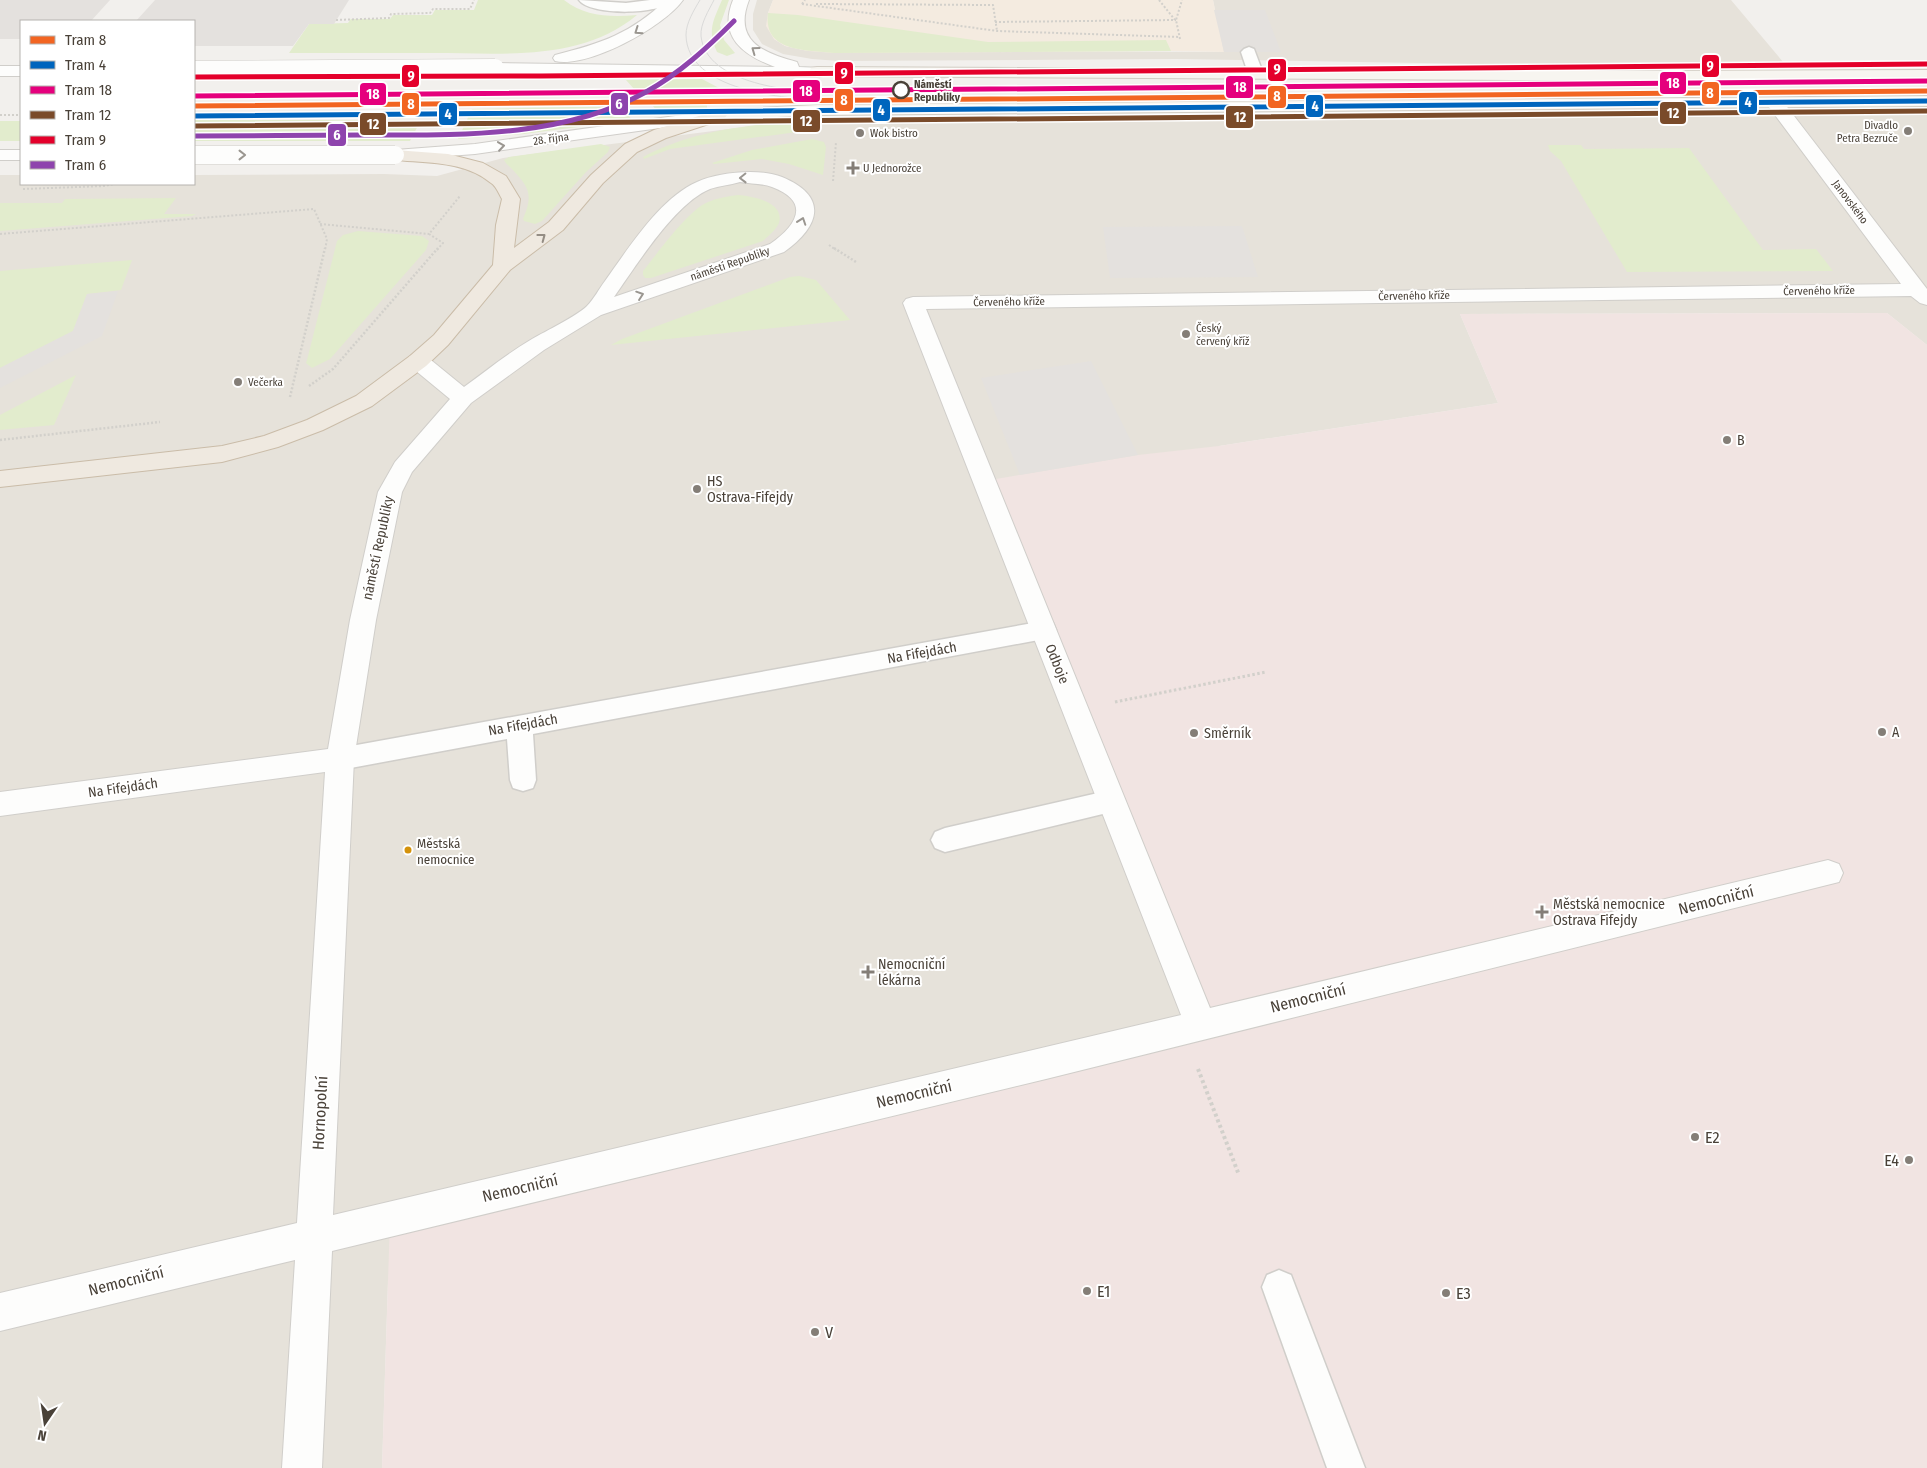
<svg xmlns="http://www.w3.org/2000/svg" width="1927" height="1468" font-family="'Fira Sans Condensed',sans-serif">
  <rect width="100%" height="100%" fill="#f2f0ed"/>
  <path fill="#e6e2da" d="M757 0H773L768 13 774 39 785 46 808 51 1223 52 1213 0H1731L1789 69 1176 59 839 61 812 59 783 54 762 44 753 30V14Z
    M1927 106V345L1887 313 1460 314 1498 403 1219 446 1303 1043 388 1280 382 1468H0V175H21V184H194V175L384 174 437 176 503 158 798 120Z"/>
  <path fill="#f4ebe0" d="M773 0H1213L1224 52 1171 51 834 53 808 51 785 46 774 39 766 26 768 13Z"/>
  <path fill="#f1e4e2" d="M1887 313 1927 345V1468H382L390 1219 1201 1024 984 481 1138 455 1219 446 1498 403 1460 314Z"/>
  <path fill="#e2eccd" d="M478 0H564C585 17 611 17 637 15 581 62 502 53 433 53 385 53 337 53 289 53L309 24 348 23 351 19H390L393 15H432L435 10H474Z
    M722 0H729L720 25 724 40 735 53 727 56 717 52C707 31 713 21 722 0Z
    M768 13 798 15 988 42 1166 40 1171 51 834 53C805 50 763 52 768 13Z
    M702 79 721 89H634L626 80Z
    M707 105V110L660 115 653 106Z
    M621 106 632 120 524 134 458 139 472 109Z
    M194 120H421L410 141H194Z
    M798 120 824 122 804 131 670 149 644 159 643 157C695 130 741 127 798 120Z
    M0 121H21V141H0Z
    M812 139 824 142 826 147 823 175 789 164 762 159 714 164 712 163 752 150Z
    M601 144 610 147 608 152 586 172 542 221 535 224 524 221 523 219C533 195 530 188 512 169 509 166 506 164 504 160L509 157Z
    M1548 145H1581L1584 149 1689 148 1763 250 1816 249 1833 271 1627 272 1561 161 1550 151Z
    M738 195C752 196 785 202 779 223 776 230 768 236 763 241L651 278H645L643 275V271C658 253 688 210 708 202 718 198 728 196 738 195Z
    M176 198 164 214H196L192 216 0 231V203H62L65 199Z
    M358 231 422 236 429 241 426 250 330 359 312 368 306 363 307 360 337 241 343 235Z
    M132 260 121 290 87 294 73 331 0 368V271Z
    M799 276 816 280 850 320 611 345 622 339 790 277Z
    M76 375 54 425 0 430V415Z"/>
  <path fill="#e4e1de" d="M0 0H110L91 21H21V39H0Z
    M155 0H349L334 24H309L293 46H194V21H136Z
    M1214 10H1265L1281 52H1224Z
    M1242 226 1258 277 1110 278 1103 227Z
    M118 291 102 336 0 388V368L73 331 87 294Z
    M1091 361 1138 455 1020 475 981 378Z"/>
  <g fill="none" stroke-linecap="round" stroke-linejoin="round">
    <g stroke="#d0ceca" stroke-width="3">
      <path id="service" d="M579 0 626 3 650 0H673C662 15 590 16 579 0Z
        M1249 47 1254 49 1263 73 1261 76H1249L1241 52 1244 49Z
        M1044 621 1053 623 1056 630 1053 637 1044 639 533 734 536 780 533 788 523 791 513 788 510 780 507 739 340 770 331 767 327 759 331 751 340 748Z
        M1111 790 1121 793 1125 801 1121 809 1111 812 945 852 935 848 931 840 935 832 945 828Z
        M1279 1270 1291 1275 1365 1468H1327L1262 1287 1267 1275Z"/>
    </g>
    <g stroke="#d0ceca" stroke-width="2">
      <path id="minor" d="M1775 98 1781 99 1927 289V305L1920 303 1911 296 926 309 1210 1008 1828 860 1839 864 1843 873 1839 882 1046 1079 332 1251 322 1468H282L295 1260 0 1331V1293L297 1223 325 772 0 816V792L328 749 350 620 378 492 395 462 450 399 410 366 407 361 410 356 418 354 426 356 464 387C486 371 508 353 532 339 546 331 577 316 587 306 594 299 599 289 605 281 628 249 660 198 697 182 718 172 760 168 782 177 830 197 819 227 784 252L601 315 544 350 471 403 412 472 402 492 376 620 354 759 333 1215 1181 1015 903 303 906 299 913 297 1901 284 1766 103 1769 99ZM740 182C750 184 762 183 772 187 812 202 796 226 770 244L614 297C636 266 675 203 710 189 719 186 730 185 740 182Z"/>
    </g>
    <g stroke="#d0ceca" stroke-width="2">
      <path id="tertiary" d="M666 0H683C664 27 587 69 555 61L553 58 555 55C602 43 630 34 666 0Z
        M733 0H749C733 41 763 53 797 62L799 67 823 68 825 72 823 76 817 77 495 73 489 72 487 68 489 64 495 63 775 67C743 55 718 37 733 0Z
        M0 66H21V76H0Z
        M718 110 724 111 727 115 724 119 475 154 395 160 389 159 386 155 389 151 395 150 475 144Z
        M0 150H21V160H0Z"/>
    </g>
    <g stroke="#d2cdc4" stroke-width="2">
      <path id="secondary" d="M817 67 1650 71 1927 70V80H1511L811 76 809 72 811 68Z
        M1927 96V106L817 115 718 120 712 119 709 115 712 111 718 110 817 105Z"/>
    </g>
    <g stroke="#cabca8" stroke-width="2">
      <path id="trunk" d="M718 110 724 111 727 115 724 119 666 138 637 152 603 183 563 230 510 270 448 345 426 366 372 406 323 430 278 447 222 462 0 487V471L222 446 264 436 307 420 356 396 410 356 434 335 493 265 496 225 502 199C499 194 496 186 491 183 465 161 427 163 395 160L389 159 386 155 389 151 395 150 448 154 483 163 506 176 520 199 514 248 549 222 591 175 625 144 654 130Z"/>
    </g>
    <path stroke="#d2d0cb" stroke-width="2" stroke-dasharray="2 2" stroke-linecap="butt" d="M1159 0 1175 20
      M802 4 997 31 1180 37
      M802 4 805 0
      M816 4 993 5 997 31
      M336 20 389 18 391 14 430 13 433 9H470L474 0
      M995 22 1176 20
      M1180 39 1176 20 1182 0
      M0 115H21
      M194 115 299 114
      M833 181 836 142
      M23 189 105 186 114 184
      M320 224 429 234
      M0 234 314 209 327 239 325 250
      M829 245 836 250
      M437 250 443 243 429 234 460 196"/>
    <path stroke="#d2d0cb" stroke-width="2.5" stroke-dasharray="2 2" stroke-linecap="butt" d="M834 248 856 262
      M309 386 333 369 438 248
      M290 397 325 248
      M0 440 160 422"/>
    <path stroke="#d2d0cb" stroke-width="3" stroke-dasharray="2.5 2.5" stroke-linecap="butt" d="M1115 702 1266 672"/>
    <path stroke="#d2d0cb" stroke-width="4" stroke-dasharray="3 3" stroke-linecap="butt" d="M1198 1069 1239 1175"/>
    <use href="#service" fill="#fdfdfc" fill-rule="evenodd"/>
    <use href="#minor" fill="#fdfdfc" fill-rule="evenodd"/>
    <use href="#tertiary" fill="#fdfdfc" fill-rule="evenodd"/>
    <use href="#secondary" fill="#f7f5f0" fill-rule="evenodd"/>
    <use href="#trunk" fill="#efe9e0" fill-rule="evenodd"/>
    <path stroke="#dadad9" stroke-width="1" d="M700 0C694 10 686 23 686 35 687 91 785 99 826 100
      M714 0C709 10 700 24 701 36 706 85 795 92 832 93"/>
    <g stroke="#d0ceca" stroke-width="19" stroke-linecap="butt">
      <path id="tertiary-bridge" d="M194 70 495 68
        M194 155H395"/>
    </g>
    <use href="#tertiary-bridge" stroke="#fdfdfc" stroke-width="18"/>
    <g stroke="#fff" stroke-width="8">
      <path id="tram-1" d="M194 106 1927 91"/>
    </g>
    <g stroke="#fff" stroke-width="8">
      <path id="tram-2" d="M194 116 1927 101"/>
    </g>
    <g stroke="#fff" stroke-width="8">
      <path id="tram-3" d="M194 96 1927 81"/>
    </g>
    <g stroke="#fff" stroke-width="8">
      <path id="tram-4" d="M194 126 1927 111"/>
    </g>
    <g stroke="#fff" stroke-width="8">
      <path id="tram-5" d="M194 77 541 76 1927 64"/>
    </g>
    <g stroke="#fff" stroke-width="8">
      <path id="tram-6" d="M194 136C250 136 305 135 361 135 455 135 561 139 646 92 680 73 707 48 734 21"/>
    </g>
    <use href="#tram-1" stroke="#f26522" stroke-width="5"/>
    <use href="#tram-2" stroke="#0065bd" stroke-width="5"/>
    <use href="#tram-3" stroke="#e5007d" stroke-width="5"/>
    <use href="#tram-4" stroke="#7a4b2a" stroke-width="5"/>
    <use href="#tram-5" stroke="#e4002b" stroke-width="5"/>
    <use href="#tram-6" stroke="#8e44ad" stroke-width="5"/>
  </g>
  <defs><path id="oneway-chevron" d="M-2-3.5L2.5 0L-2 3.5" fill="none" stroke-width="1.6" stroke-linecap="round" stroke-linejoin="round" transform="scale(1.25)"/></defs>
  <g stroke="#9a9690">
    <use href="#oneway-chevron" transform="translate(638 31) rotate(145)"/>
    <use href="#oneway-chevron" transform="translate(755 50) rotate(-144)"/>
    <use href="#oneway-chevron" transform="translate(501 146) rotate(-8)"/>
    <use href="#oneway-chevron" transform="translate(242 155)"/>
    <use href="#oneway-chevron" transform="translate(743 178) rotate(179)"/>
    <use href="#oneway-chevron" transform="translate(802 221) rotate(-71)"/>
    <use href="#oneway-chevron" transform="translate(640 295) rotate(-19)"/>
  </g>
  <use stroke="#948d84" href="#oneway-chevron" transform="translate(542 237) rotate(-37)"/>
  <circle fill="#fff" stroke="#494138" stroke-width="2.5" cx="901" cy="90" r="8"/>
  <g fill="#847e77" stroke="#fff" stroke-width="2">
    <circle cx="1908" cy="131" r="5"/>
    <circle cx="860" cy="133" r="5"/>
    <path d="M850.5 160.5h5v5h5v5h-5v5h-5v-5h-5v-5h5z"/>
    <circle cx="1186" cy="334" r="5"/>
    <circle cx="238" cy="382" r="5"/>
    <circle cx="1727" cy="440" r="5"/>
    <circle cx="697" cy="489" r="5"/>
    <circle cx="1882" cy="732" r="5"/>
    <circle cx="1194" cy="733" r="5"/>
    <path d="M1539.5 904.5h5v5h5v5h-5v5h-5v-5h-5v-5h5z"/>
    <path d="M865.5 964.5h5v5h5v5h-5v5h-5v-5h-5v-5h5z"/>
    <circle cx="1695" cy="1137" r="5"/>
    <circle cx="1909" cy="1160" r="5"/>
    <circle cx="1087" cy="1291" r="5"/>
    <circle cx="1446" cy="1293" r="5"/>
    <circle cx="815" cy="1332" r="5"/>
  </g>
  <circle fill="#d4920b" stroke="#fff" stroke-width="2" cx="408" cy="850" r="4.5"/>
  <g text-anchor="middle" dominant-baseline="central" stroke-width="4" stroke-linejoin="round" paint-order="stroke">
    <g font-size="11" font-weight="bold" fill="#494138" stroke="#fff" text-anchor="start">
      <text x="914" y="84">Náměstí<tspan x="914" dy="13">Republiky</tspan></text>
    </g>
    <g font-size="11" fill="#494138" stroke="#fff" text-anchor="start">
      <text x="1898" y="125" text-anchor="end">Divadlo<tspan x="1898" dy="13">Petra Bezruče</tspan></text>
      <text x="870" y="133">Wok bistro</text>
      <text x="863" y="168">U Jednorožce</text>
      <text x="1196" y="328">Český<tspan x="1196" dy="13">červený kříž</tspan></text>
      <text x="248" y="382">Večerka</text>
    </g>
    <g font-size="11" fill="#494138" stroke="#fff">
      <text transform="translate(551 139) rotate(-8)">28. října</text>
      <text transform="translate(1850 202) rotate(53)">Janovského</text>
      <text transform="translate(730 264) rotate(-19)">náměstí Republiky</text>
      <text transform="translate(1819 291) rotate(-1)">Červeného kříže</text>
      <text transform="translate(1414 296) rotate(-1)">Červeného kříže</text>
      <text transform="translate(1009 302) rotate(-1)">Červeného kříže</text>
    </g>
    <g font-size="13" fill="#494138" stroke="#fff" text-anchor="start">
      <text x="417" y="843">Městská<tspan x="417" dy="16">nemocnice</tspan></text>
    </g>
    <g font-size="14" fill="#494138" stroke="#fff" text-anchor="start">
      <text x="1737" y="440">B</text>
      <text x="707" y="481">HS<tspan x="707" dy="16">Ostrava-Fifejdy</tspan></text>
      <text x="1892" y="732">A</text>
      <text x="1204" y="733">Směrník</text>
      <text x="1553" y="904">Městská nemocnice<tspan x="1553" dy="16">Ostrava Fifejdy</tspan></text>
      <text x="878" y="964">Nemocniční<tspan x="878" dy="16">lékárna</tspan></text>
    </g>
    <g font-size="14" fill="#494138" stroke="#fff">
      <text transform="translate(378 548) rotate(-78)">náměstí Republiky</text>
      <text transform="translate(922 653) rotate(-10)">Na Fifejdách</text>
      <text transform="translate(1057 664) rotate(68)">Odboje</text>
      <text transform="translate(523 725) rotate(-10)">Na Fifejdách</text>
      <text transform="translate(123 788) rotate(-8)">Na Fifejdách</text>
    </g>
    <g font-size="16" fill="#494138" stroke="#fff">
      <text transform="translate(1716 900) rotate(-14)">Nemocniční</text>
      <text transform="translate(1308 998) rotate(-14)">Nemocniční</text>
      <text transform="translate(914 1094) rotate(-13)">Nemocniční</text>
      <text transform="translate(320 1113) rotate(-87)">Hornopolní</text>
      <text transform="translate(520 1188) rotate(-13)">Nemocniční</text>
      <text transform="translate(126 1281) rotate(-14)">Nemocniční</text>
    </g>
    <g font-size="16" fill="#494138" stroke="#fff" text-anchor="start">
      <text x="1705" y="1137">E2</text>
      <text x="1899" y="1160" text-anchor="end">E4</text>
      <text x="1097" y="1291">E1</text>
      <text x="1456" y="1293">E3</text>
      <text x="825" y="1332">V</text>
    </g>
  </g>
  <g stroke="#fff" stroke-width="2">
    <rect x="1701" y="54" width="19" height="24" rx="5" fill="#e4002b"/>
    <rect x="1267" y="58" width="20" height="24" rx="5" fill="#e4002b"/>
    <rect x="834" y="61" width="20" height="24" rx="5" fill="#e4002b"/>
    <rect x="401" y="64" width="19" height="24" rx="5" fill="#e4002b"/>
    <rect x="1659" y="71" width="28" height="24" rx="5" fill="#e5007d"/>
    <rect x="1225" y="75" width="29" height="24" rx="5" fill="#e5007d"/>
    <rect x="792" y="79" width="29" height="24" rx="5" fill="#e5007d"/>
    <rect x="1701" y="81" width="19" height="24" rx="5" fill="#f26522"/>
    <rect x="359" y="82" width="28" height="24" rx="5" fill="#e5007d"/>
    <rect x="1267" y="85" width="20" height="24" rx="5" fill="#f26522"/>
    <rect x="834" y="88" width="20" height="24" rx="5" fill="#f26522"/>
    <rect x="1738" y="91" width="20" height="24" rx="5" fill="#0065bd"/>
    <rect x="610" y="92" width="19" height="24" rx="5" fill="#8e44ad"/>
    <rect x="401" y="92" width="19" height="24" rx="5" fill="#f26522"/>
    <rect x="1305" y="94" width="19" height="24" rx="5" fill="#0065bd"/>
    <rect x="872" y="98" width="19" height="24" rx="5" fill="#0065bd"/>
    <rect x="1659" y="101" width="28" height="24" rx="5" fill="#7a4b2a"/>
    <rect x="438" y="102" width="20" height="24" rx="5" fill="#0065bd"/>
    <rect x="1225" y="105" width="29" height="24" rx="5" fill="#7a4b2a"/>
    <rect x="792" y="109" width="29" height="24" rx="5" fill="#7a4b2a"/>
    <rect x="359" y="112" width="28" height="24" rx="5" fill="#7a4b2a"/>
    <rect x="327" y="123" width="20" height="24" rx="5" fill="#8e44ad"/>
  </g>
  <g font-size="14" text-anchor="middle" font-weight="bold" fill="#fff">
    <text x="1710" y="71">9</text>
    <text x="1277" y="74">9</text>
    <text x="844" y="78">9</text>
    <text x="411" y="81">9</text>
    <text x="1673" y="88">18</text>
    <text x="1240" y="92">18</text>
    <text x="806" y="96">18</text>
    <text x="1710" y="98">8</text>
    <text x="373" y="99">18</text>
    <text x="1277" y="101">8</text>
    <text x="844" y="105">8</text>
    <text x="1748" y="107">4</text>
    <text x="619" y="109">6</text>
    <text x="411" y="109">8</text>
    <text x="1315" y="111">4</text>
    <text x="881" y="115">4</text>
    <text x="1673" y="118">12</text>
    <text x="448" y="119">4</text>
    <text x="1240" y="122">12</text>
    <text x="806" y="126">12</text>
    <text x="373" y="129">12</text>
    <text x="337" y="140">6</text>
  </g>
  <rect x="20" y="20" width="175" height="165" fill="#ffffff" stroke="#b6b3af"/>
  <rect x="30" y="36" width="25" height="8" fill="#f26522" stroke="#b6b3af"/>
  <text x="65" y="45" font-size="15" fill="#494138">Tram 8</text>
  <rect x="30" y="61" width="25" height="8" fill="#0065bd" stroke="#b6b3af"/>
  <text x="65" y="70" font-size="15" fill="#494138">Tram 4</text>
  <rect x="30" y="86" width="25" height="8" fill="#e5007d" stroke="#b6b3af"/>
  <text x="65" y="95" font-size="15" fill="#494138">Tram 18</text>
  <rect x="30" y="111" width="25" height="8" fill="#7a4b2a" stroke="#b6b3af"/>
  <text x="65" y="120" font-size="15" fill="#494138">Tram 12</text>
  <rect x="30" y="136" width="25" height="8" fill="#e4002b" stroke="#b6b3af"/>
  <text x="65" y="145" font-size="15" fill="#494138">Tram 9</text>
  <rect x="30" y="161" width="25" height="8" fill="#8e44ad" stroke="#b6b3af"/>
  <text x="65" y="170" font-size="15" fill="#494138">Tram 6</text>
  <g transform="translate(45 1423) rotate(193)" stroke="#ffffff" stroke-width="4" paint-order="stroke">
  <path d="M0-4L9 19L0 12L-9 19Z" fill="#494138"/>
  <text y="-8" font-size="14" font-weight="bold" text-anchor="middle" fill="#494138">N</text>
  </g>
</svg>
